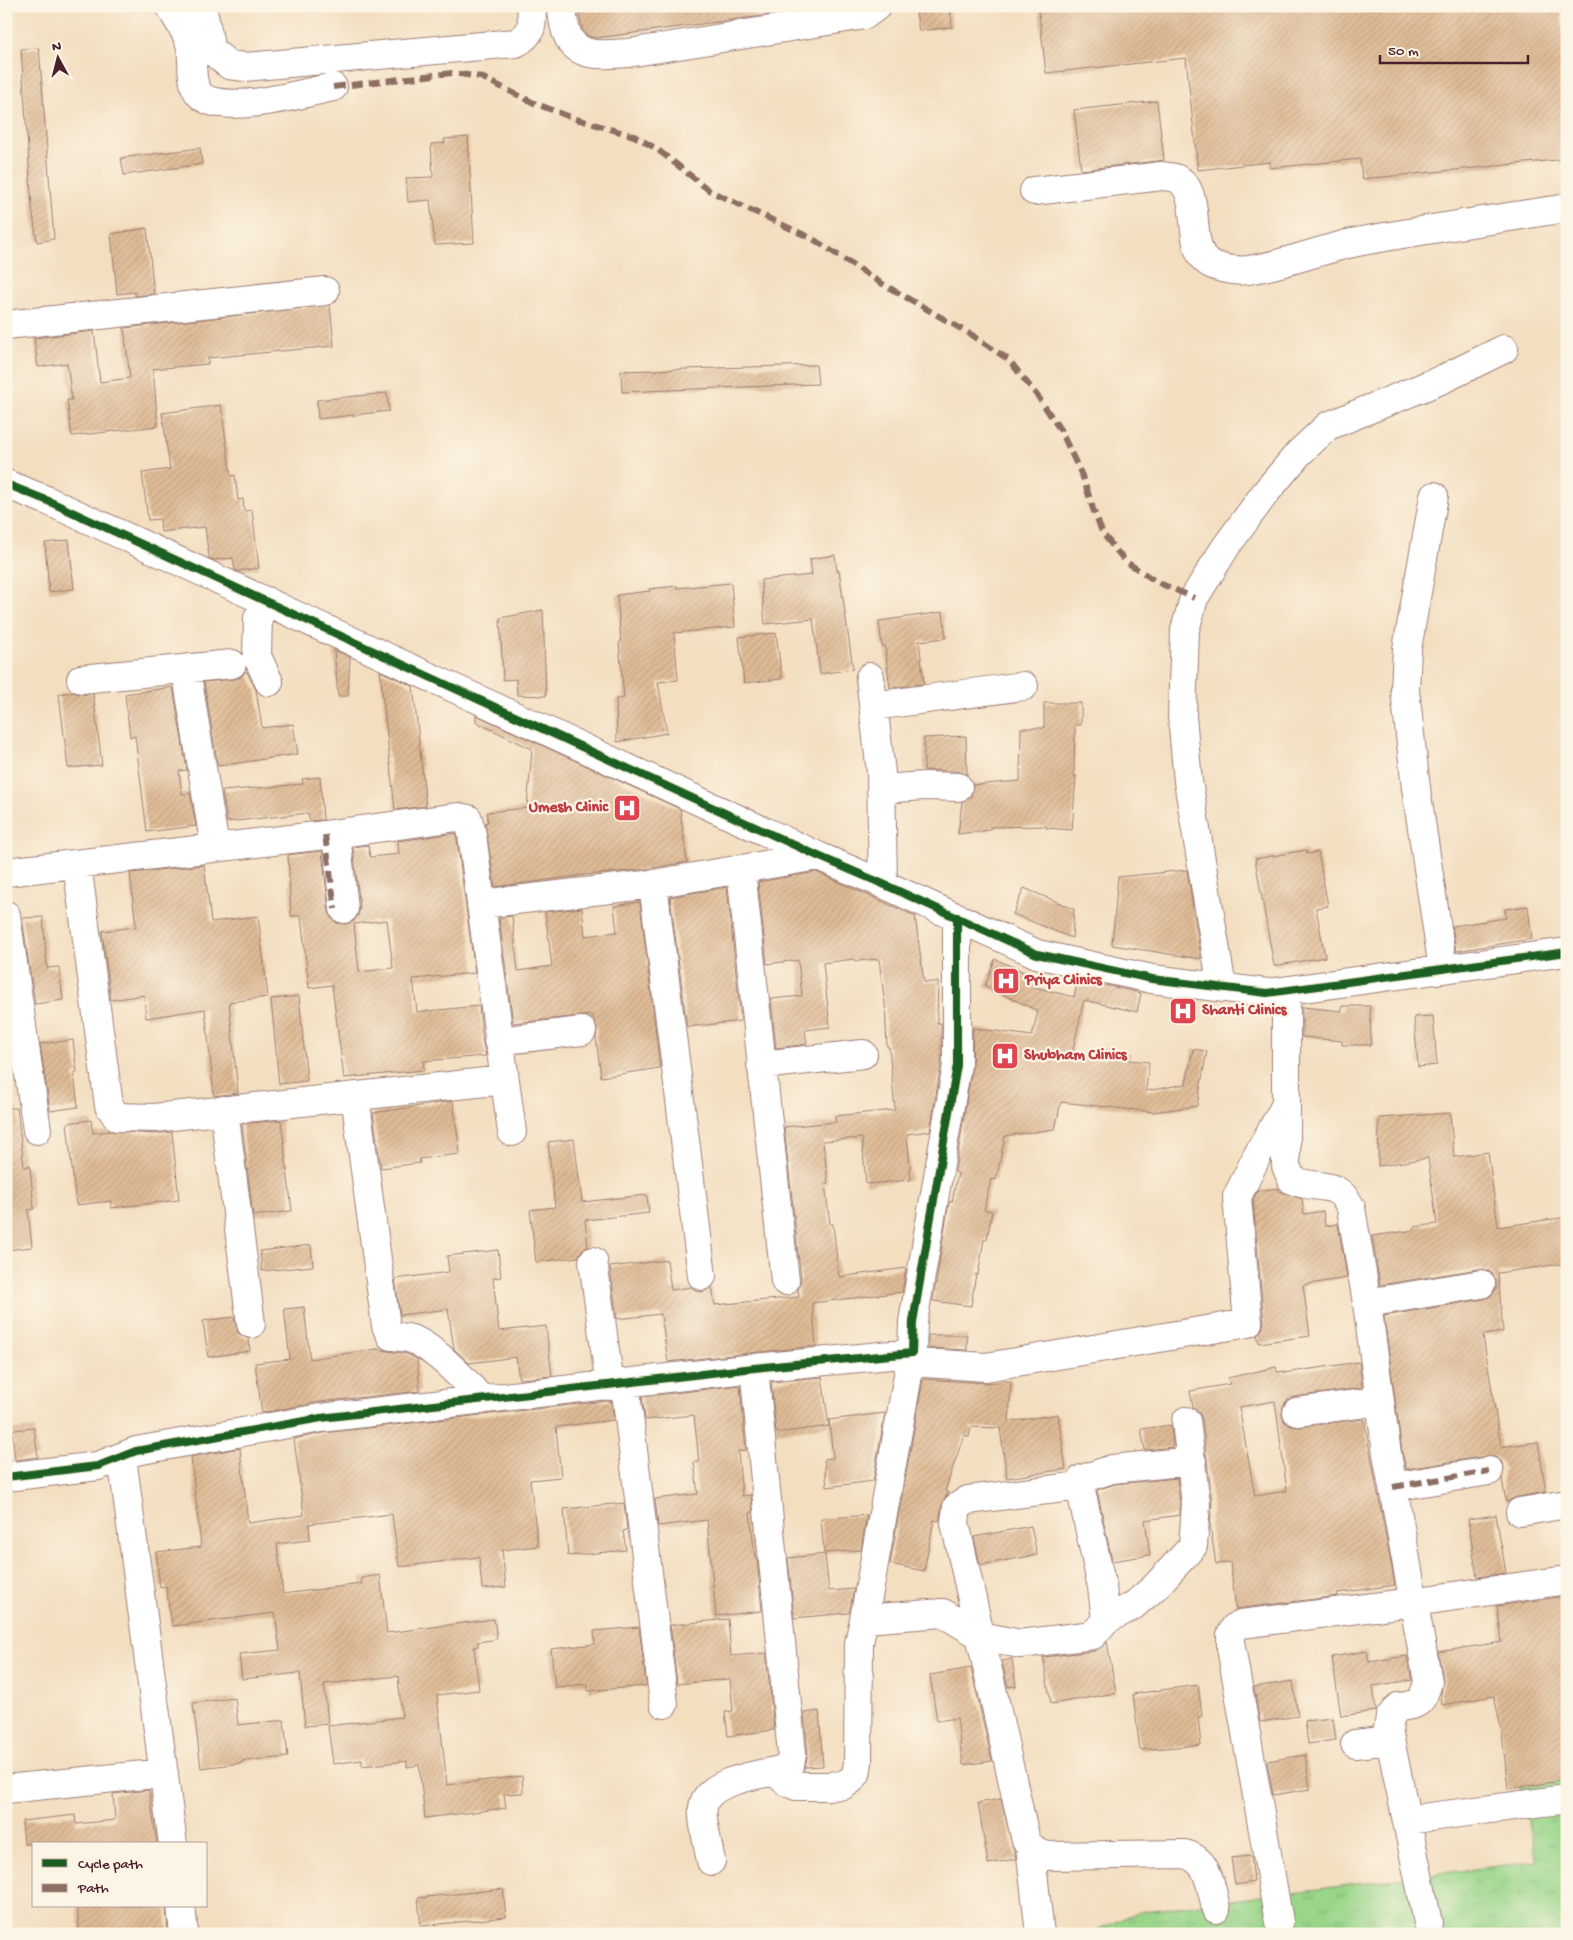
<svg xmlns="http://www.w3.org/2000/svg" width="1573" height="1940" font-family="'Gochi Hand',sans-serif">
  <defs>
    <pattern id="grass-tufts" width="24" height="20" patternUnits="userSpaceOnUse" patternTransform="scale(1.25)"><rect width="24" height="20" fill="#9ad68a"/><path d="M3 7l-1-3M5 7V3M7 7l1-3M15 17l-1-3M17 17v-4M19 17l1-3" fill="none" stroke="#86b777"/></pattern>
    <pattern id="building-hatch" width="6" height="6" patternUnits="userSpaceOnUse" patternTransform="scale(1.25)"><rect width="6" height="6" fill="#dfbb95"/><path d="M-1 1l2-2M0 6l6-6M5 7l2-2" fill="none" stroke="#c1a081"/></pattern>
  </defs>
  <rect width="100%" height="100%" fill="#fcf5e5"/>
  <filter id="ink" filterUnits="userSpaceOnUse"><feTurbulence type="fractalNoise" baseFrequency=".02" numOctaves="2"/><feDisplacementMap in="SourceGraphic" scale="10" xChannelSelector="R" yChannelSelector="G"/><feConvolveMatrix kernelMatrix="1 2 1 2 8 2 1 2 1" color-interpolation-filters="sRGB"/></filter>
  <filter id="wash" filterUnits="userSpaceOnUse"><feTurbulence type="fractalNoise" baseFrequency=".0096" numOctaves="4" result="noise"/><feDisplacementMap in="SourceGraphic" scale="20" xChannelSelector="R" yChannelSelector="G"/><feGaussianBlur stdDeviation="1.12" result="paint"/><feColorMatrix in="noise" values="0 0 0 0 0 0 0 0 0 0 0 0 0 0 0 0 0 1.4 0 .05"/><feComposite in="paint" operator="in"/></filter>
  <g filter="url(#wash)">
    <rect width="100%" height="100%" fill="#f3dec0"/>
    <path fill="url(#grass-tufts)" stroke="#727a5a" d="M1567 1658V1934H1088L1138 1912 1537 1861 1499 1699Z"/>
    <g id="blocks">
      <path fill="url(#building-hatch)" fill-rule="evenodd" d="M577 6H769V15L596 38 588 36 583 31Z
        M915 6H950L952 27 919 31Z
        M1038 6H1560L1567 71V159L1362 179 1360 159 1270 168V162L1198 170 1186 58 1046 73Z
        M39 48 54 239 37 242 32 207 21 49Z
        M1157 101 1164 160 1081 170 1074 110Z
        M468 137 474 243 435 245 430 200 408 202 406 178 433 177 431 144 445 143 444 139Z
        M200 148 202 164 124 175 121 158Z
        M147 228 154 294 135 296V292L117 294 111 234Z
        M330 305 334 346 208 358V364L153 369 158 426 72 436 67 400H72L67 363 38 367 34 338 94 331 100 382 130 378 124 328Z
        M816 365 818 384 622 392 621 371Z
        M387 393 389 411 318 419 317 400Z
        M221 405 231 476 235 475 238 500 243 499 244 511 252 510 259 568 237 571 235 570 233 558 214 560 209 558 205 527 161 532 160 519 148 520 142 473 170 469 162 413Z
        M69 540 74 589 49 592 45 543Z
        M835 555 837 571 839 570 853 669 820 674 813 619 765 624 761 580 812 575 810 559Z
        M731 583 735 627 674 633 678 680 658 682 667 733 617 742 616 699 624 698 619 643 621 642 617 595 650 591 649 589 677 586V588Z
        M543 610 546 696 517 695 516 679 503 680 500 618Z
        M943 612 946 638 919 641 924 684 890 688 885 646H882L879 621Z
        M776 633 782 679 744 683 739 637Z
        M334 650 350 657 348 696H338Z
        M380 671 413 686 426 806 395 810Z
        M245 672H247L256 690 262 728 293 724 298 754 218 766 204 682 234 679 241 677Z
        M173 687 187 770 179 771 182 794 190 793 196 826 147 832 135 736 130 737 125 694Z
        M73 692 82 695 93 693 102 765 68 768 59 694Z
        M1044 703H1081V725H1075L1074 776H1076L1072 830 1046 828V826L990 827V830L958 834 962 802 971 796 973 785 1020 781 1021 728H1044Z
        M476 715 680 809 687 862 640 870 585 875 495 887 485 823 488 822 487 812 527 808 532 749 476 722Z
        M966 736 967 775 958 771 924 770V738Z
        M320 777 323 820 310 821 308 813 227 822 222 791 303 784 302 779Z
        M456 833 475 973 413 979 417 1012 479 1006 483 1043 486 1056 423 1061 424 1070 344 1078 332 985 309 988 301 916H291L288 855 322 851 329 911 331 918 337 923 346 924 354 921 358 915 360 908 353 847 368 845 370 857 399 854 398 841ZM387 920 393 968 359 972 354 924Z
        M1306 850 1307 854 1318 852 1328 906 1316 908 1325 957 1274 966 1255 859Z
        M204 865 211 922 258 916 268 997 229 1002 238 1093 214 1096 205 1009 146 1018 144 995 111 1000 102 931 136 927 130 873Z
        M1187 870 1201 959 1112 945 1118 877Z
        M816 872 915 916 924 982H938L937 1023H941V1064L930 1131 907 1134 911 1180 866 1184 862 1138 823 1141 828 1183 825 1184 830 1224H833L839 1277 906 1268 902 1292 812 1303 816 1346 668 1362 661 1314 617 1319 610 1267 667 1260 671 1290 692 1287 696 1291 703 1292 712 1287 715 1305 799 1297 798 1290 801 1279 784 1127 836 1122 835 1116 895 1110 889 1047H887L885 1004 879 959 855 961 854 959 823 963 830 1027 805 1030 807 1044 776 1048 771 999 802 996 798 960 767 964 758 882Z
        M727 887 741 1021 687 1027 670 897Z
        M1024 888 1074 909 1072 938 1013 914Z
        M640 902 660 1068 601 1077 596 1038 597 1029 592 1015 513 1023 499 918 512 916 518 971 552 966 545 912 582 908 585 936 617 932 614 906Z
        M1528 906 1532 939 1456 951 1452 926 1506 918 1505 909Z
        M43 917 47 968 59 967 63 1000 35 1004 22 918Z
        M995 959 1037 978 1034 987 1074 997 1078 979 1141 993 1137 1012 1084 1000 1072 1054 1105 1059 1106 1050 1130 1053 1129 1060 1149 1062 1146 1091 1186 1084 1193 1049 1207 1051 1197 1106 1154 1112 1061 1102 1055 1129 1005 1136 996 1180 991 1179 984 1210 992 1211 987 1240 984 1239 978 1275 976 1274 971 1306 933 1301 949 1202H952L958 1173 955 1172 972 1067 973 1028 1032 1036 1038 1011 985 986Z
        M299 996 307 1081 279 1084 271 999Z
        M1342 1006H1370L1371 1045H1342V1041L1302 1037V1007L1342 1011Z
        M1433 1016 1437 1065 1418 1067 1414 1017Z
        M73 1040 77 1073H74L78 1107 50 1111 40 1044Z
        M453 1101 460 1154 419 1159 420 1163 381 1168 373 1113Z
        M6 1108H17L24 1167 30 1166 34 1209 28 1210 32 1247 6 1250Z
        M1450 1113 1454 1157 1488 1152 1498 1227 1567 1217V1263L1498 1273 1503 1332 1483 1335 1501 1447 1538 1442 1546 1492 1517 1497 1506 1502 1502 1479 1504 1468 1501 1461 1495 1457 1486 1456 1406 1469 1402 1452 1384 1316 1484 1299 1491 1296 1496 1289V1281L1493 1274 1487 1270 1479 1269 1380 1285 1372 1236 1415 1230 1414 1227 1437 1224 1428 1158 1378 1166 1379 1118Z
        M91 1120 93 1133 111 1131 154 1134 172 1132 179 1200 111 1208V1201L76 1205 67 1123Z
        M281 1120 292 1211 253 1216 242 1124Z
        M574 1139 582 1202 647 1195 649 1213 585 1220 588 1247 583 1249 578 1257 536 1262 530 1210 555 1207 548 1142Z
        M1278 1188 1279 1191 1302 1199 1304 1214 1323 1211 1325 1226 1338 1224 1347 1278 1303 1285 1310 1336 1259 1343 1257 1335 1262 1329 1264 1322 1253 1200 1257 1191Z
        M311 1245 313 1266 262 1271 260 1251Z
        M498 1250 501 1277 493 1278 499 1331 546 1326 552 1376 519 1379 516 1357 469 1363 454 1349 448 1309 400 1315 395 1279 449 1272 447 1256Z
        M304 1307 310 1359 376 1349 407 1354 417 1359 420 1391 319 1402 262 1413 255 1363 290 1359 284 1309Z
        M234 1317 238 1333 249 1339 250 1351 208 1357 203 1321Z
        M928 1335H967V1350L928 1348Z
        M1359 1362 1362 1388 1294 1397 1288 1399 1283 1406 1282 1415 1284 1421 1291 1426 1299 1427 1364 1419 1395 1585 1337 1593 1338 1596 1236 1609 1230 1562 1216 1564 1210 1525 1212 1502 1202 1419 1199 1412 1193 1407 1190 1391 1230 1384 1228 1378 1276 1367 1277 1372 1284 1371V1373ZM1275 1401 1287 1491 1255 1496 1239 1407Z
        M822 1377 829 1426 776 1433 771 1382Z
        M923 1379 985 1383 1011 1381 1009 1422 1058 1414 1066 1469 1007 1478 1000 1428 971 1427 969 1437 964 1435 945 1491 948 1492 942 1505 939 1521 934 1520 924 1571 890 1564Z
        M740 1385 746 1450 738 1451 742 1496 751 1495 753 1512 750 1513 755 1558H757L762 1611 716 1616 707 1520 658 1526 655 1499 698 1494 694 1462H699L694 1415 645 1420 642 1397Z
        M606 1401H611L614 1420 556 1427 561 1477 530 1480 538 1546 502 1550 506 1587 482 1589 479 1557 399 1567 392 1514 309 1524 310 1540 277 1544 283 1594 362 1584 361 1578 380 1575 387 1633 494 1619 497 1639 478 1642V1646L474 1647 479 1690 437 1695 447 1785 522 1776 523 1793 504 1794 506 1808 425 1818 419 1765 407 1767V1761L362 1766V1760L333 1764 328 1726 402 1717 398 1676 324 1684 328 1724 305 1726 300 1673 242 1679 239 1654 280 1650 275 1613 172 1626 166 1586 160 1587 156 1552 201 1547 191 1457 240 1448 248 1523 304 1515 294 1439 323 1433Z
        M885 1413 873 1481 827 1487 824 1459 833 1458 829 1420Z
        M1171 1425 1173 1447 1145 1450 1141 1429Z
        M34 1428 38 1457 15 1460 12 1430Z
        M1177 1478 1180 1504V1515L1145 1520 1150 1555 1112 1561 1097 1490 1115 1484Z
        M624 1503 627 1530 623 1531 626 1550 568 1556 564 1509Z
        M867 1515 861 1550 824 1553 821 1519Z
        M1496 1515 1506 1573 1477 1577 1468 1519Z
        M1031 1526 1037 1555 980 1565 974 1537Z
        M825 1554 829 1591 854 1589 849 1613 794 1618 788 1558Z
        M1567 1596V1780L1508 1789 1502 1733 1494 1696 1442 1705 1441 1694 1443 1679 1438 1652 1502 1642 1497 1606Z
        M728 1619 731 1656 766 1653 774 1730 728 1736 725 1712 733 1711 730 1679 677 1684 670 1625Z
        M639 1627 646 1686 588 1691V1684L555 1687 551 1649 595 1644 594 1631Z
        M1107 1642 1116 1693 1051 1704 1043 1657 1095 1651Z
        M1367 1651 1369 1662 1407 1656 1412 1680 1373 1686 1376 1711 1341 1716 1332 1657Z
        M1012 1659 1016 1686 1008 1687 1002 1661Z
        M971 1668 992 1761 963 1765 957 1718 937 1721 930 1675Z
        M1293 1681 1298 1716 1260 1722 1254 1687Z
        M1198 1685 1202 1716 1198 1717 1201 1745 1140 1750 1133 1694Z
        M235 1698 238 1725 284 1720 288 1757 242 1761V1763L201 1768 193 1703Z
        M819 1711 823 1766 805 1767 808 1753 804 1713Z
        M1333 1718 1336 1740 1308 1744 1305 1721Z
        M1305 1755 1310 1789 1273 1795 1267 1761Z
        M149 1790 157 1844H24L22 1821 75 1815 76 1824 115 1820 113 1794Z
        M1001 1799 1016 1859 988 1864 978 1803Z
        M1251 1856 1254 1882 1235 1885 1231 1858Z
        M503 1889 506 1917 421 1926 418 1898Z
        M77 1906H166L168 1934H80Z"/>
    </g>
  </g>
  <g filter="url(#ink)">
    <use href="#blocks" fill-opacity="0" stroke="#9e7e76" stroke-width="1"/>
    <g fill="none" stroke-linecap="round" stroke-linejoin="round">
      <g stroke="#9e7e76" stroke-width="30">
        <path id="minor" d="M170 6C176 19 186 30 190 44 194 57 190 72 195 86 198 95 206 101 215 102 248 109 300 94 333 87
          M202 6 211 50 229 65 245 67 516 43C533 34 533 24 531 6
          M561 6C563 17 564 31 570 40 582 59 609 54 628 53L865 15 877 6
          M1034 191 1162 176C1169 177 1178 177 1183 183 1202 203 1185 254 1213 265 1225 270 1242 272 1254 269 1289 263 1322 249 1357 242 1427 229 1497 219 1567 208
          M6 325 325 291
          M6 484 46 500 818 856 883 884 1037 954 1152 979 1267 993 1567 952
          M1434 496 1407 649 1405 690 1416 788 1443 969
          M266 601 258 618 257 656 269 682
          M186 669 215 848
          M870 677 881 773 883 884
          M81 679 232 664
          M874 706 1024 686
          M881 789 925 786 958 787
          M336 834 344 909
          M77 864 109 1106 117 1117 154 1118 504 1080
          M741 870 785 1281
          M6 872 325 835 458 817 468 819 472 834 481 904 653 884 818 856
          M653 884 702 1276
          M481 904 512 1132
          M6 915 37 1130
          M1222 988 1188 781 1182 716 1185 630 1194 598 1225 548 1266 492 1299 453 1328 426 1443 379 1504 349
          M1286 991V1166L1292 1180C1318 1191 1337 1178 1351 1208L1367 1303 1387 1454 1428 1682C1422 1703 1419 1705 1398 1707L1390 1717 1388 1730 1428 1923
          M498 1041 582 1031
          M761 1065 863 1054
          M355 1096 386 1326 391 1336C398 1337 407 1337 414 1340 434 1348 469 1383 481 1400
          M224 1110 251 1324
          M593 1261 610 1386
          M1367 1303 1481 1284
          M910 1362 986 1367 1248 1323 1237 1197 1257 1156 1285 1106
          M625 1384 664 1704
          M1297 1412 1380 1401
          M122 1457 173 1844
          M6 1477 98 1466 136 1451 321 1418 754 1368 912 1353 913 1322 957 1065V917
          M1080 1486 968 1500 957 1507 955 1523 1026 1841 1036 1852 1047 1856 1184 1854C1209 1859 1211 1887 1216 1909
          M1393 1487 1489 1471
          M1520 1512 1567 1504
          M864 1619 912 1353
          M1106 1620 1133 1606 1155 1587 1193 1546 1196 1504 1186 1421
          M1355 1744 1390 1740
          M777 1771 787 1782 796 1786H827L844 1785 852 1779 856 1774 858 1763 859 1643 864 1619 943 1613 981 1636 1020 1644 1093 1635 1106 1620 1102 1587 1080 1486 1082 1479 1112 1469 1192 1461
          M6 1789 164 1773
          M1407 1820 1567 1799
          M1030 1846 1040 1934
          M711 1861C709 1849 701 1818 703 1808 705 1780 763 1774 785 1769L790 1765 792 1754 754 1368
          M181 1906 184 1934
          M1279 1922 1231 1647V1635L1235 1627 1241 1624 1413 1602 1567 1580"/>
      </g>
      <use href="#minor" stroke="#fff" stroke-width="28"/>
      <path stroke="#8d6e63" stroke-width="6" stroke-dasharray="12 6" stroke-linecap="butt" d="M333 87 452 73 481 77 534 103 573 118 634 136 657 149 710 191 813 239 881 283 972 335 1009 360 1039 398 1061 431 1084 480 1093 509 1103 534 1125 561 1157 582 1194 598
        M325 835 335 909
        M1393 1487 1489 1471"/>
      <g stroke="#fcf5e5" stroke-width="11">
        <path id="cycleway" d="M6 484 46 500 818 856 883 884 1037 954 1152 979 1267 993 1567 952
          M6 1477 98 1466 136 1451 321 1418 754 1368 912 1353 913 1322 957 1065V917"/>
      </g>
      <use href="#cycleway" stroke="#1b5e20" stroke-width="8"/>
    </g>
  </g>
  <defs>
    <g id="hospital-square" transform="scale(1.4375)"><rect x="-9" y="-9" width="18" height="18" rx="4" fill="#e0444e" stroke="#fcf5e5"/><path d="M-5-5h3v3.5h4V-5h3V5h-3V1.5h-4V5h-3Z" fill="#fff"/></g>
  </defs>
  <g fill-rule="evenodd">
    <use href="#hospital-square" x="627" y="808"/>
    <use href="#hospital-square" x="1006" y="981"/>
    <use href="#hospital-square" x="1183" y="1011"/>
    <use href="#hospital-square" x="1005" y="1056"/>
  </g>
  <g text-anchor="middle" dominant-baseline="central" stroke-width="4.5" stroke-linejoin="round" paint-order="stroke">
    <g font-size="16" font-weight="bold" fill="#be3a42" stroke="#fcf5e5" text-anchor="start">
      <text x="608" y="808" text-anchor="end">Umesh Clinic</text>
      <text x="1025" y="981">Priya Clinics</text>
      <text x="1202" y="1011">Shanti Clinics</text>
      <text x="1024" y="1056">Shubham Clinics</text>
    </g>
  </g>
  <rect width="1573" height="1940" fill="none" stroke="#fcf5e5" stroke-width="25"/>
  <rect x="32" y="1842" width="175" height="65" fill="#fcf5e5" stroke="#b59f9b"/>
  <rect x="42" y="1859" width="25" height="8" fill="#1b5e20" stroke="#b59f9b"/>
  <text x="78" y="1868" font-size="15" fill="#4a1f2b">Cycle path</text>
  <rect x="42" y="1884" width="25" height="8" fill="#8d6e63" stroke="#b59f9b"/>
  <text x="78" y="1892" font-size="15" fill="#4a1f2b">Path</text>
  <g transform="translate(58 58) rotate(353)" stroke="#fcf5e5" stroke-width="4" paint-order="stroke">
  <path d="M0-4L9 19L0 12L-9 19Z" fill="#4a1f2b"/>
  <text y="-8" font-size="14" font-weight="bold" text-anchor="middle" fill="#4a1f2b">N</text>
  </g>
  <path d="M1380 55v8h148v-8" fill="none" stroke="#4a1f2b" stroke-width="2.5"/>
  <text x="1388" y="55" font-size="15" fill="#4a1f2b" stroke="#fcf5e5" stroke-width="4" paint-order="stroke">50 m</text>
</svg>
